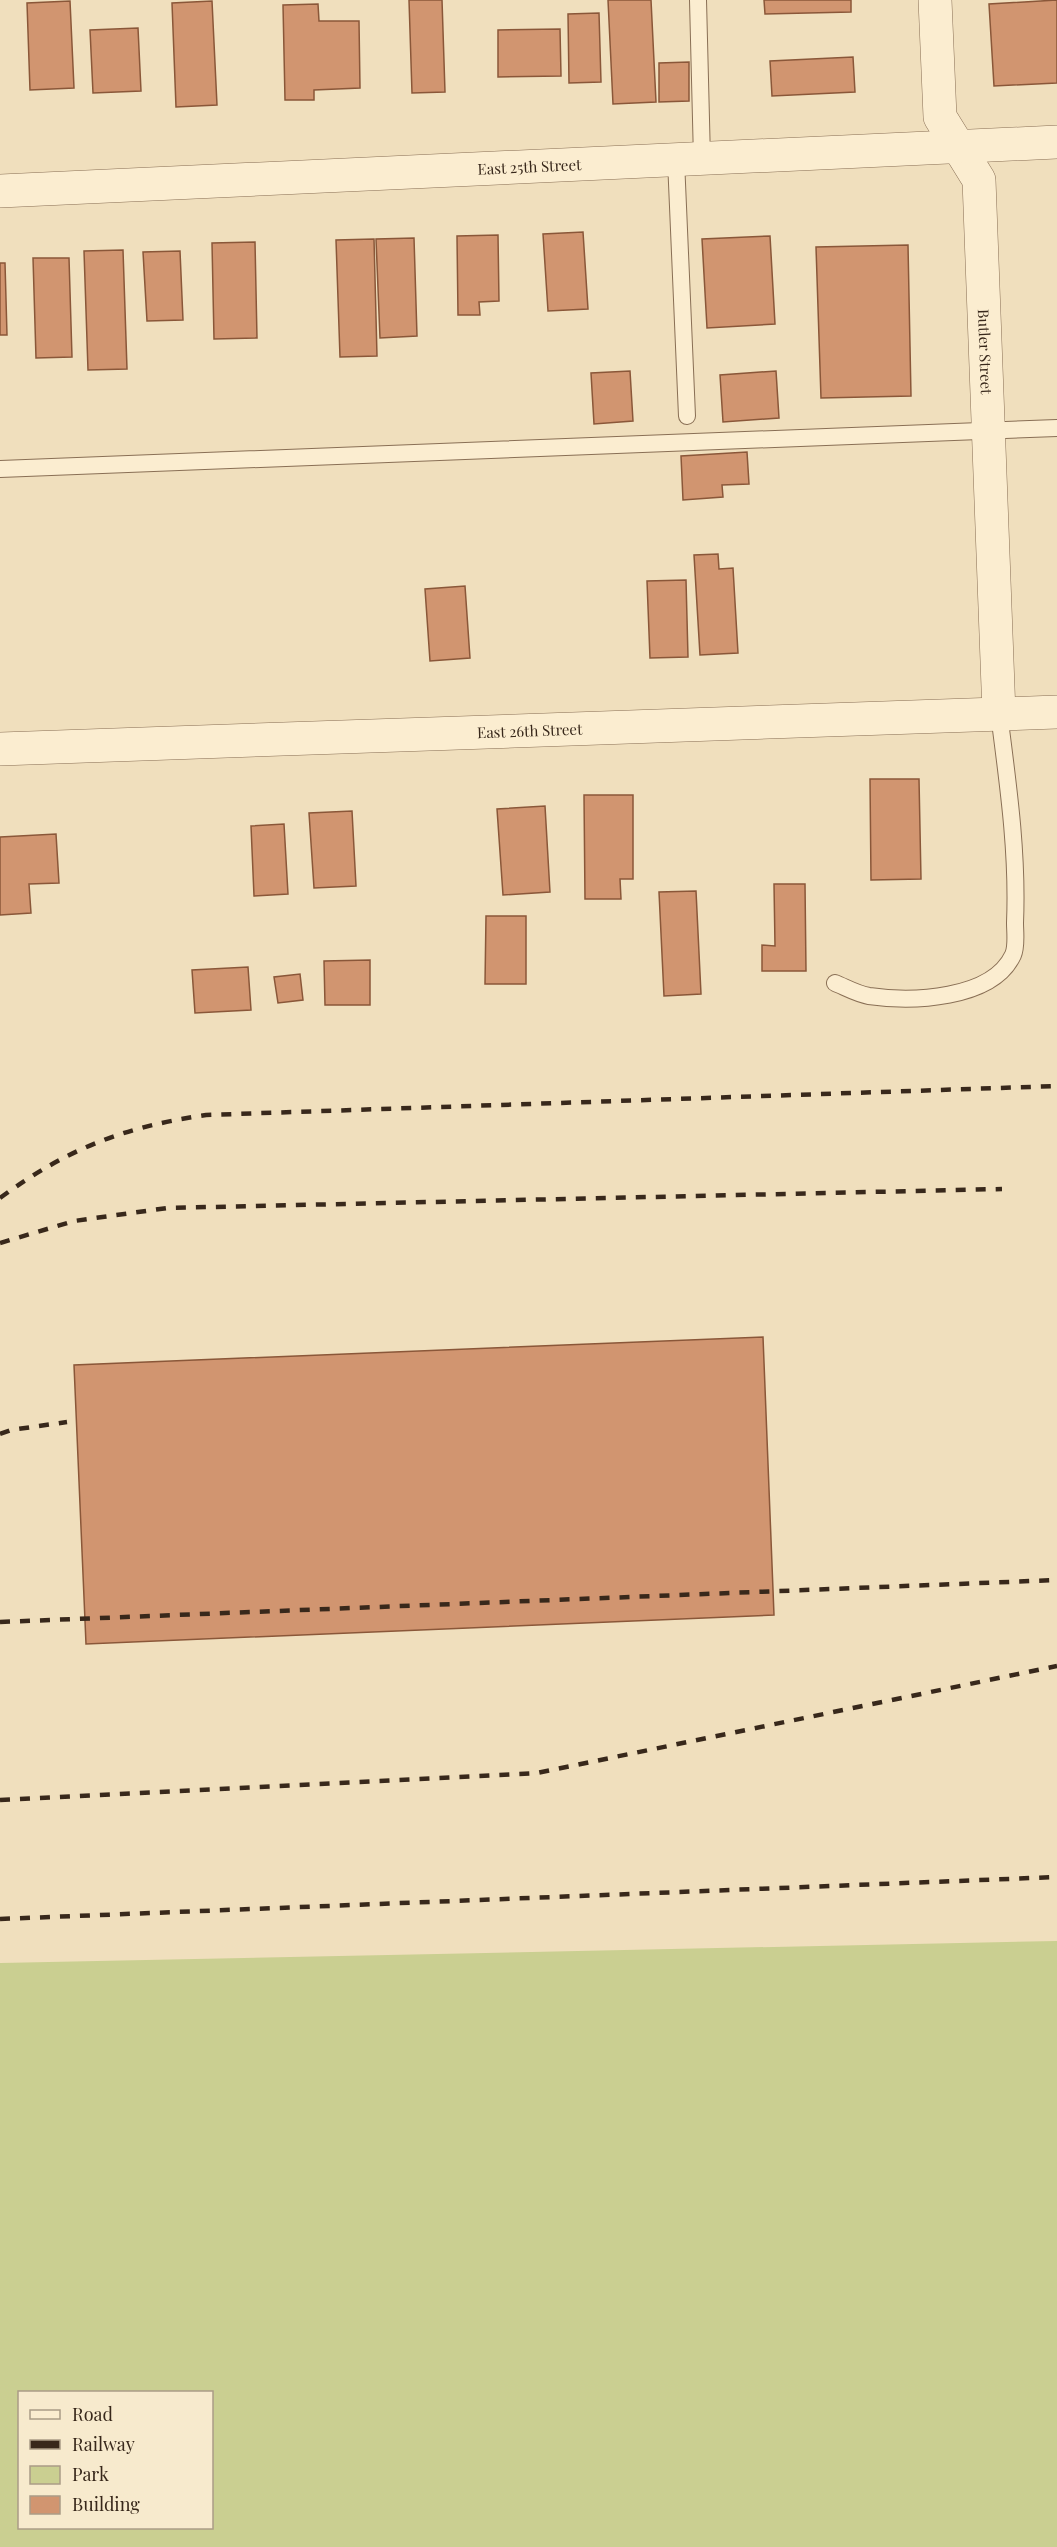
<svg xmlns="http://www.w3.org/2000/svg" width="1057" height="2547" font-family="'Playfair Display',serif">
  <rect width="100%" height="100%" fill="#f0dfbd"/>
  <path fill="#cacf91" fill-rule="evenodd" d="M1057 1941V2547H0V1963ZM20 2392H212V2528H20Z"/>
  <path fill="#d19570" stroke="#8a5739" stroke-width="1.5" d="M409 0H442L445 92 412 93Z
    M608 0H651L656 102 613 104Z
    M764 0H851V12L765 14Z
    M1057 0V83L994 86 989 4Z
    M70 1 74 88 30 90 27 3Z
    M212 1 217 105 176 107 172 3Z
    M318 4 319 21H359L360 88 314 90V100H285L283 5Z
    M599 13 601 82 569 83 568 14Z
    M138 28 141 91 93 93 90 30Z
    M560 29 561 76 498 77V30Z
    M853 57 855 92 772 96 770 61Z
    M689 62V101L659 102V63Z
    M583 232 588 309 548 311 543 234Z
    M498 235 499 301 479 302 480 315H458L457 236Z
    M770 236 775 324 707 328 702 239Z
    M414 238 417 336 380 338 376 239Z
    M374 239 377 356 340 357 336 240Z
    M255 242 257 338 214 339 212 243Z
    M908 245 911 396 821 398 816 247Z
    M123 250 127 369 88 370 84 251Z
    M180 251 183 320 147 321 143 252Z
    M33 258H69L72 357 36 358Z
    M0 263H5L7 335H0Z
    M630 371 633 421 594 424 591 373Z
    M776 371 779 418 723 422 720 375Z
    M747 452 749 484 722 485 723 497 683 500 681 456Z
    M718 554 719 569 733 568 738 653 700 655 694 555Z
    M686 580 688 657 650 658 647 581Z
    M465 586 470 658 430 661 425 589Z
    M870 779H919L921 879 871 880Z
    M584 795H633V879H620L621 899H585Z
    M545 806 550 892 503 895 497 809Z
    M352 811 356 886 314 888 309 813Z
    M284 824 288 894 254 896 251 826Z
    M56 834 59 883 29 884 31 913 0 915V837Z
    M774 884H805L806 971H762V945L775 946Z
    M696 891 701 994 664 996 659 892Z
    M486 916H526V984H485Z
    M370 960V1005H325L324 961Z
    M248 967 251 1010 195 1013 192 970Z
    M300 974 303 1000 278 1003 274 977Z
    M763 1337 774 1615 86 1644 74 1365Z"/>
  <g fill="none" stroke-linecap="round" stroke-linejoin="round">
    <g stroke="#896f55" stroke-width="18">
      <path id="service" d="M698 0 702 159
        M676 160 687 416
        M0 469 1057 428
        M835 983C845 987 857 994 869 996 911 1002 992 1000 1013 955 1017 946 1015 932 1015 923 1018 853 1008 784 999 714"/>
    </g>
    <g stroke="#896f55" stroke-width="34">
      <g id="minor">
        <path id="s1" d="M935 0 940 117 979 180 999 714"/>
        <path id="s2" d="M0 191 1057 142"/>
      </g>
    </g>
    <g stroke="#896f55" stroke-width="34">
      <g id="tertiary">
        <path id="s3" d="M0 749 1057 712"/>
      </g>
    </g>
    <use href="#service" stroke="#fbedd0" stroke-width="16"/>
    <use href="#minor" stroke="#fbedd0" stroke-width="33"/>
    <use href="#tertiary" stroke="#fbedd0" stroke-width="33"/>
    <path stroke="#38281b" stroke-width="4.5" stroke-dasharray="10 10" stroke-linecap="butt" d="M0 1198C67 1149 123 1127 206 1115L1057 1086
      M0 1243 74 1221 167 1208 1002 1189
      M0 1434 11 1430 67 1422
      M0 1622 1057 1580
      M0 1800 537 1773 1057 1666
      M0 1919 1057 1877"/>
  </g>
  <g text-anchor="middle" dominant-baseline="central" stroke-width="5" stroke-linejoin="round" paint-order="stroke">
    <g font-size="15" fill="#38281b" stroke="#f7eacd">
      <text stroke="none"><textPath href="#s2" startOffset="530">East 25th Street</textPath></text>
      <text stroke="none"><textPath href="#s1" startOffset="363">Butler Street</textPath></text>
      <text stroke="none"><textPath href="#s3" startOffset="530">East 26th Street</textPath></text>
    </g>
  </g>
  <rect x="18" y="2391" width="195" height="138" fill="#f7eacd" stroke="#ab9c86" stroke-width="1.5"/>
  <rect x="30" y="2410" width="30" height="9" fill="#fbedd0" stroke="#ab9c86" stroke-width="1.5"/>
  <text x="72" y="2421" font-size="18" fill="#38281b">Road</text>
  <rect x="30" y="2440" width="30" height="9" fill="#38281b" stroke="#ab9c86" stroke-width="1.5"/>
  <text x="72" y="2451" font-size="18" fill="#38281b">Railway</text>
  <rect x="30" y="2466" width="30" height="18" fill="#cacf91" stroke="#ab9c86" stroke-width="1.5"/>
  <text x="72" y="2481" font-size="18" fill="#38281b">Park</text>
  <rect x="30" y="2496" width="30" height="18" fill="#d19570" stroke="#ab9c86" stroke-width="1.5"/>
  <text x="72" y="2511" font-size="18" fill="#38281b">Building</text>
</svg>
